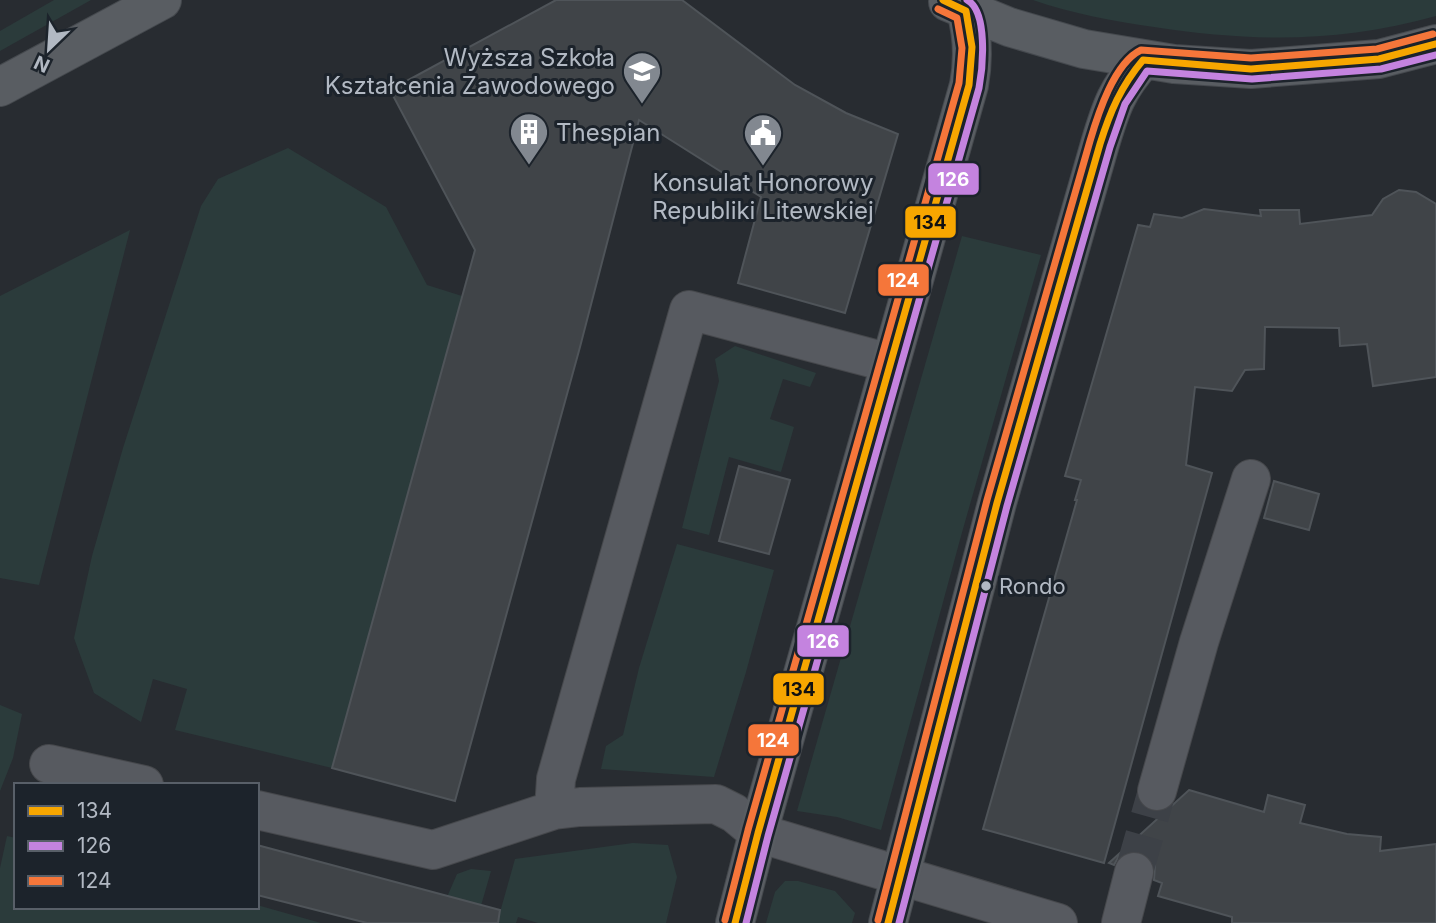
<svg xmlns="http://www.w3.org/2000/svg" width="1436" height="923" font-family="Inter,sans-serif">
  <rect width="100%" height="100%" fill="#282c31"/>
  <path fill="#2b3b3b" d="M54 0H91L0 51V31Z
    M1033 0H1436V16C1339 43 1252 42 1154 27 1113 21 1073 14 1033 0Z
    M288 148 386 207 427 285 462 296 332 768 175 730 187 689 153 679 141 722 94 693 74 638 92 556 123 448 201 206 218 179Z
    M130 230 39 585 0 578V296Z
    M962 236 1041 255 961 536 881 830 837 817 797 811Z
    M735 346 816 373 810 387 783 379 770 419 794 427 781 472 729 457 709 535 682 528 719 381 715 359Z
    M677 544 774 570 746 672 714 777 601 769 606 746 623 735 639 668Z
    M0 705 22 714 13 758 0 791Z
    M7 836 16 838V907H257V905L321 923H0V868Z
    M633 843 668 845 677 877 666 923H538L518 917 516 923H497L515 859Z
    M471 869 491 871 476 923H441L447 897 457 874Z
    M785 881H798L835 891 855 913 852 923H766L775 892Z"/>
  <path fill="#404448" stroke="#4f5459" stroke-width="2" d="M556 0H682L795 85 846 113 898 134 845 313 738 283 761 197 639 120 580 347 455 801 332 768 475 250 390 90Z
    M1399 190 1416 192 1436 204V377L1373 386 1367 344 1340 346 1339 328 1265 327 1264 369 1245 370 1232 391 1195 387 1186 465 1212 473 1104 863 983 829 1077 500H1075L1081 480 1065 476 1138 225 1150 227 1154 214 1182 218 1204 209 1261 216 1260 210H1299L1300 224 1372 215 1383 199Z
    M739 466 790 480 769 554 719 541Z
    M1274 481 1319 494 1309 530 1264 518Z
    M1189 790 1264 812 1268 795 1305 805 1300 823 1347 834 1381 837 1380 851 1436 844V923H1232V917L1158 896 1162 883 1154 880 1155 865 1149 856 1140 851H1127L1119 856 1114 865 1109 863Z
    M257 845 500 910 498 923H367L257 895Z"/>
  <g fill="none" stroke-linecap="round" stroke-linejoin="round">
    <path stroke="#3d4147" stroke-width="38" stroke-dasharray="38 19" stroke-linecap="butt" d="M1134 872 1157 791"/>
    <g stroke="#46484c" stroke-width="40">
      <path id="minor" d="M49 764 144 785
        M1157 791 1199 642 1251 479
        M257 810 433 850 554 810 580 807 716 804 734 813 758 833 1058 923
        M554 810 556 779 689 310 890 363
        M1121 923 1134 872"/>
    </g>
    <g stroke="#45494e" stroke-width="40">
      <path id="major" d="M948 2 1009 27 1084 49 1174 64 1251 69 1379 59 1436 44
        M0 87 162 0
        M735 923 758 833 969 85C974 58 973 36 966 11
        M888 923 997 503 1100 144C1111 107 1117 89 1143 60"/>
    </g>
    <use href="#minor" stroke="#575a60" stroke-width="38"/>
    <use href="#major" stroke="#595d62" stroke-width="38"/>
    <g stroke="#1c232b" stroke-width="12">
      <path id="bus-1" d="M735 923 758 833 969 85 972 47 966 11 943 0
        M888 923 997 503 1100 144C1110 112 1121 86 1143 60L1251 69 1379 59 1436 44"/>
    </g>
    <g stroke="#1c232b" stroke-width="12">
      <path id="bus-2" d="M746 923 768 836 979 88C983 67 988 11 967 0
        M899 923 1007 506 1110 147 1125 104 1147 71 1252 79 1381 69 1436 55"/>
    </g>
    <g stroke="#1c232b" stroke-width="12">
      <path id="bus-3" d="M725 920 748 830 959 83 962 48 957 18 938 9
        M878 920 987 500 1090 141C1098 114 1114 63 1141 50L1251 58 1377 49 1433 34"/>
    </g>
    <use href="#bus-1" stroke="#f7a600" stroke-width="7"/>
    <use href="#bus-2" stroke="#c483df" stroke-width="7"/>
    <use href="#bus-3" stroke="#f5763a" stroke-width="7"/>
  </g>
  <defs>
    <g id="university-pin" transform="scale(2.0125)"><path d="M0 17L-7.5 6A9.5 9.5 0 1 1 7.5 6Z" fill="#828890" stroke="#1c232b"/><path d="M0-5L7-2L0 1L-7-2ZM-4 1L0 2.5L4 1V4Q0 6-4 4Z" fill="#fff"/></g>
    <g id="building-pin" transform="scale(2.0125)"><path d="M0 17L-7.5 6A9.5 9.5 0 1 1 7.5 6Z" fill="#828890" stroke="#1c232b"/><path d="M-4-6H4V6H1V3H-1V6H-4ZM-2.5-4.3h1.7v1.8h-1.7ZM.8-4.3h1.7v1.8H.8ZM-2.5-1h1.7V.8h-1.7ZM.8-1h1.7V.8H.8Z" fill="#fff"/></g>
    <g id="civic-pin" transform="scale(2.0125)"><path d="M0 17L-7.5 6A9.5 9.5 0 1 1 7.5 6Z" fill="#828890" stroke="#1c232b"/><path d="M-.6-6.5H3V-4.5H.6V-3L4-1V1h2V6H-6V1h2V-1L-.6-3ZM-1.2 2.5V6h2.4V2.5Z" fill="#fff"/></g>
  </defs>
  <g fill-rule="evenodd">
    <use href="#university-pin" x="642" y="71"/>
    <use href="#building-pin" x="529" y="132"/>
    <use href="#civic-pin" x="763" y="133"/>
  </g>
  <circle fill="#b2b9c3" stroke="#1c232b" stroke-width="2.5" cx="986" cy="586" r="6"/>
  <g text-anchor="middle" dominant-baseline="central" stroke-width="6" stroke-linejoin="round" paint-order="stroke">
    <g font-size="22" fill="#b2b9c3" stroke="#1c232b" text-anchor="start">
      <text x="999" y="586">Rondo</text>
    </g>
    <g font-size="24" fill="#b2b9c3" stroke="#1c232b" text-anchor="end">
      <text x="615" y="57">Wyższa Szkoła<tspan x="615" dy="28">Kształcenia Zawodowego</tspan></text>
      <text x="556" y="132" text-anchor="start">Thespian</text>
      <text x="763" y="182" text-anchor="middle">Konsulat Honorowy<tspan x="763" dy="28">Republiki Litewskiej</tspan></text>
    </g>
  </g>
  <g stroke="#1c232b" stroke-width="2.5">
    <rect x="927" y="162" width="53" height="34" rx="7" fill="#c483df"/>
    <rect x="904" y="205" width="53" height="34" rx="7" fill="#f7a600"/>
    <rect x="877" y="263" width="53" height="34" rx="7" fill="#f5763a"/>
    <rect x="796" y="624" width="54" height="34" rx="7" fill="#c483df"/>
    <rect x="772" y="672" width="53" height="34" rx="7" fill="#f7a600"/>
    <rect x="747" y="723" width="53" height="34" rx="7" fill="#f5763a"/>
  </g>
  <g font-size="19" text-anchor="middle" font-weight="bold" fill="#fff">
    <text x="953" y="186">126</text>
    <text x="903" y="287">124</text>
    <text x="823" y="648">126</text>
    <text x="773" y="747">124</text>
  </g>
  <g font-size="19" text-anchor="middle" font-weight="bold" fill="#111">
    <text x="930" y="229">134</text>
    <text x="799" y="696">134</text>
  </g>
  <rect x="14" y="783" width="245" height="126" fill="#1c232b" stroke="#585f68" stroke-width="2"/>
  <rect x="28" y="806" width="35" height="10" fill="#f7a600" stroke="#585f68" stroke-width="2"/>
  <text x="77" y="818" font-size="21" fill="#b2b9c3">134</text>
  <rect x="28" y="841" width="35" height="10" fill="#c483df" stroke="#585f68" stroke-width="2"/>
  <text x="77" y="853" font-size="21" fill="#b2b9c3">126</text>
  <rect x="28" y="876" width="35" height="10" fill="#f5763a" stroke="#585f68" stroke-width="2"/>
  <text x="77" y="888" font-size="21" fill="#b2b9c3">124</text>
  <g transform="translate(49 49) rotate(205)" stroke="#1c232b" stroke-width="5" paint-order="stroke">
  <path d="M0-5L12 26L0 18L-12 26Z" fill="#b2b9c3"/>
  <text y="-10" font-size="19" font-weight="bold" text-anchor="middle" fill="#b2b9c3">N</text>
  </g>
</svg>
